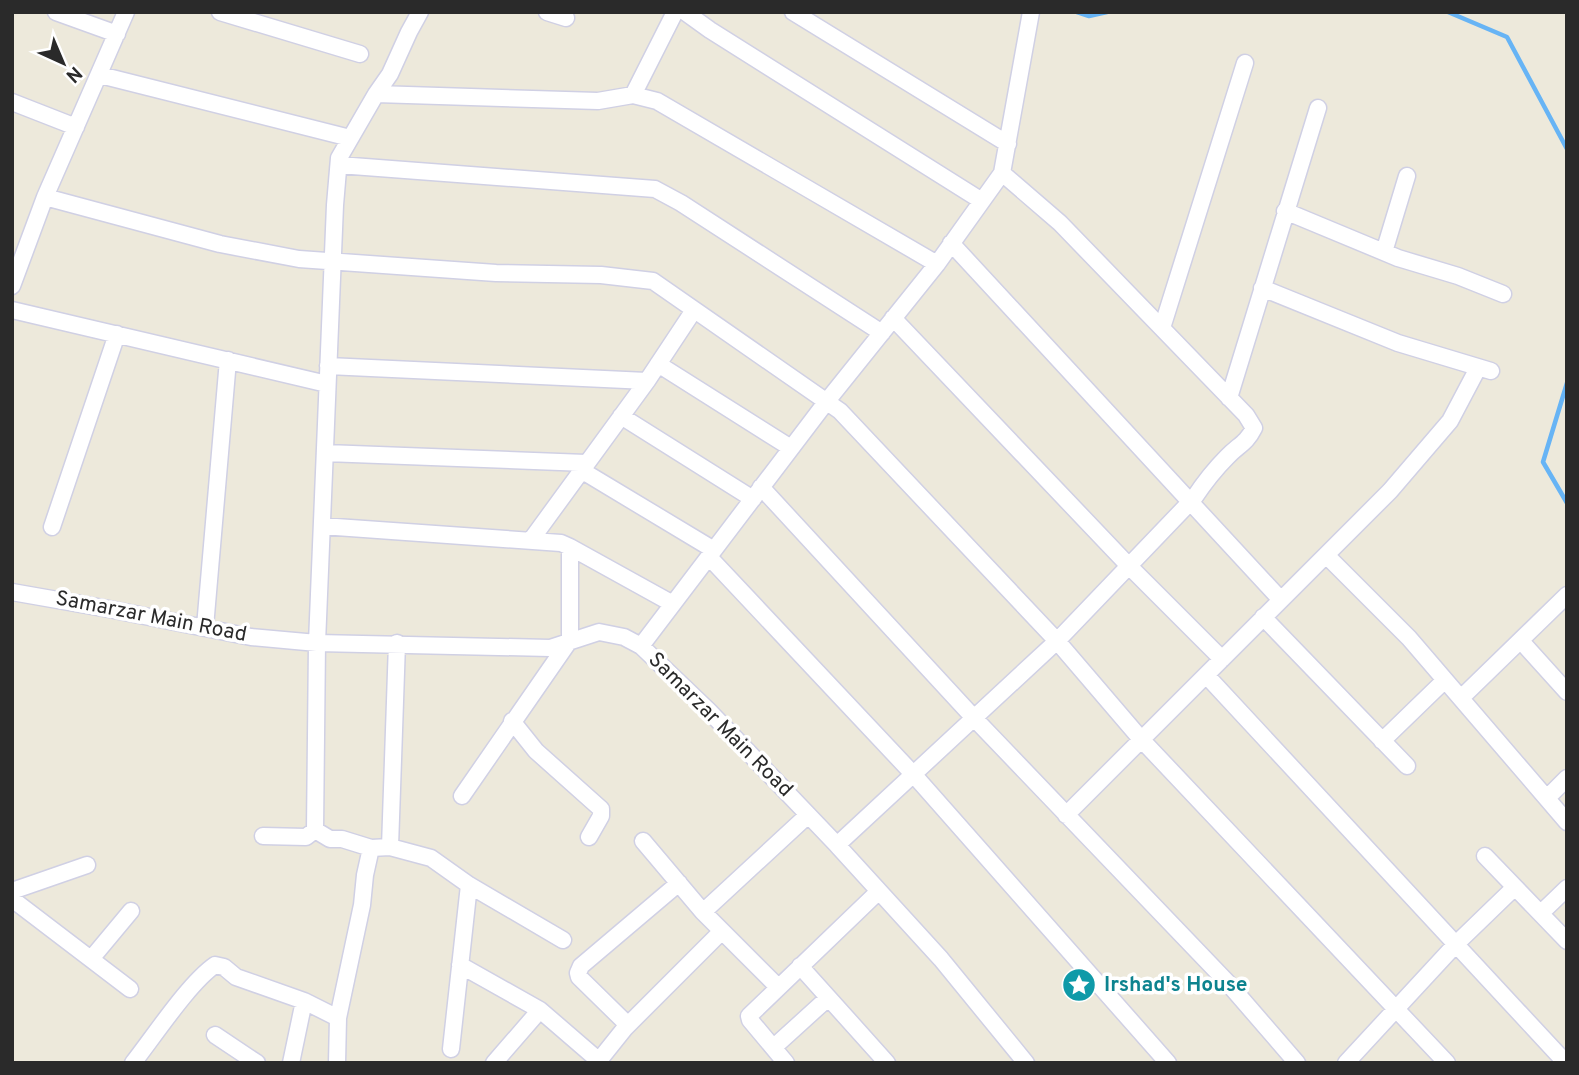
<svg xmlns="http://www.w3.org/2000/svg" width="1579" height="1075" font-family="Overpass,sans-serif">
  <rect width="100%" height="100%" fill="#ede9db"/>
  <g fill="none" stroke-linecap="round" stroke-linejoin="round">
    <path stroke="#67b4f5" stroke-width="4.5" d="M1077 12 1089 16 1107 12
      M1448 12 1507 37 1567 149
      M1567 383 1543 462 1567 503"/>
    <g stroke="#d0d0e4" stroke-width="19">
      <path id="minor" d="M56 12 117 34
        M220 12 360 54
        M547 12 566 18
        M685 12 710 30 982 201
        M793 12 1008 144
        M100 75 350 138
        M376 94 598 101 633 95 657 101 937 264
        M633 95 675 12
        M12 102 76 127
        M339 165 655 189 681 203 882 333
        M45 197 220 244 299 259 496 273 601 275 653 281 840 411 1057 641 1140 738 1447 1063
        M1285 211 1398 258 1458 276 1503 294
        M951 243 1281 600
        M1384 252 1407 176
        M12 286 45 197 126 12
        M1262 288 1398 343 1491 371
        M12 310 327 384
        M893 318 1129 566 1222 659
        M1162 328 1245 63
        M658 364 791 448
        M328 366 647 381
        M1229 398 1318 108
        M621 416 753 499
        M326 453 586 463
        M581 470 714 550
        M761 487 974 718 1227 982 1297 1063
        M322 526 561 543 570 547V640L462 796
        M52 527 117 334
        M531 540 647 381 694 310
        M570 547 673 604
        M1326 555 1409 638 1567 822
        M709 557 914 775 1168 1063
        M12 592 109 609 251 637 317 643 550 648 599 632 624 637 641 646 709 711 837 845 941 959 1026 1063
        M1263 617 1407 766
        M205 627 228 360
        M1521 641 1567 692
        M641 646 827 401 937 264 1002 173 1031 12
        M1206 675 1566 1063
        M1461 698 1567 595
        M512 721 536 751 601 809V816L589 837
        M1382 741 1445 680
        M1547 798 1567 778
        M1066 815 1390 491 1450 421 1478 368
        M315 830 330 839H342L371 848 390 847 431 858 469 885 563 940
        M263 836 306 837 315 830 317 643 335 205 339 158 376 94 390 74 409 32 420 12
        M643 841 703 912 778 987
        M837 845 1057 641 1194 498C1204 483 1214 470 1227 457 1238 445 1246 444 1254 428L1246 415 1060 223 1002 173
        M390 847 397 643
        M1485 856 1567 941
        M12 891 87 865
        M12 899 130 989
        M703 912 808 815
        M1541 913 1567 888
        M91 959 131 911
        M460 965 540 1010 598 1060
        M800 966 887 1063
        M628 1025 579 977 578 973 581 966 679 883
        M215 1035 257 1063
        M774 1047 828 998
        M451 1049 469 885
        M133 1063C155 1035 189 983 215 965L224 967 236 977 304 1001 338 1018 362 905 365 875 371 848
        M291 1063 304 1001
        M337 1063 338 1018
        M494 1063 540 1010
        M597 1063 625 1028 722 931
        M786 1063 750 1020 749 1016 879 891
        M1346 1063 1456 944 1515 887"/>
    </g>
    <use href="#minor" stroke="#fff" stroke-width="16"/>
  </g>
  <defs>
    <g id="sight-disc" transform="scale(1.75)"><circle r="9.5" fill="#0f9aa8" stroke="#fff"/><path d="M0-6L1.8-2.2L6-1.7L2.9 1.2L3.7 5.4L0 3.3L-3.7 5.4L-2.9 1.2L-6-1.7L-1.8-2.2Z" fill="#fff"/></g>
  </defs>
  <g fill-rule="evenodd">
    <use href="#sight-disc" x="1079" y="985"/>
  </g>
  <g text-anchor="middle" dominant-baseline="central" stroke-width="7" stroke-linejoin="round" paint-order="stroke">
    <g font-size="21" fill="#2a2a2a" stroke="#fff">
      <text transform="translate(151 617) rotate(11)">Samarzar Main Road</text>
      <text transform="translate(720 725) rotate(45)">Samarzar Main Road</text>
    </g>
    <g font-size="21" font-weight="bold" fill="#0d838f" stroke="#fff" text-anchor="start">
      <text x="1104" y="985">Irshad's House</text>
    </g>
  </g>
  <rect width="1579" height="1075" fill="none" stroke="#2a2a2a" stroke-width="28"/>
  <g transform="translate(63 63) rotate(136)" stroke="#ffffff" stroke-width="5" paint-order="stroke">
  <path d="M0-5L12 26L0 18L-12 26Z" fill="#2a2a2a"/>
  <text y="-10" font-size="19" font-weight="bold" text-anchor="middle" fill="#2a2a2a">N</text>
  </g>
</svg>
